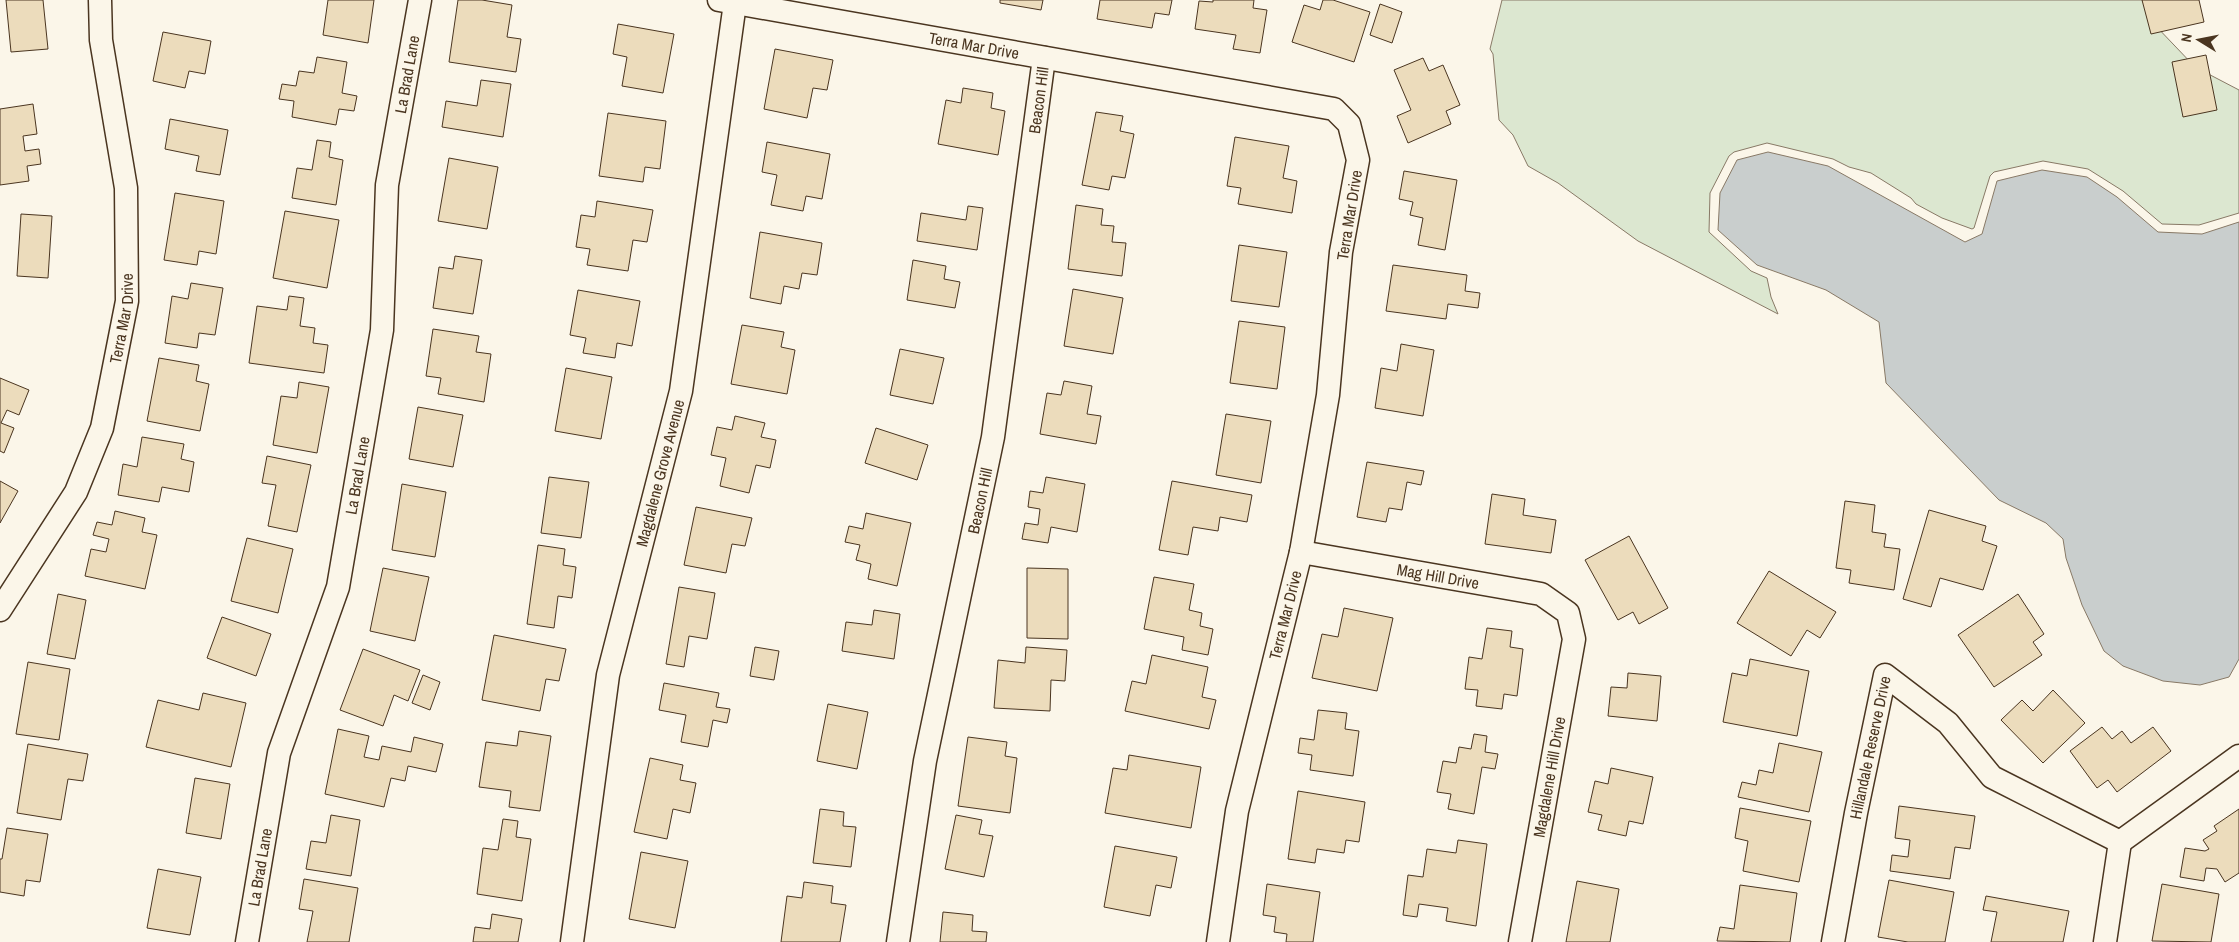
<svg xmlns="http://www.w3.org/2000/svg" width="2239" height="942" font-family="'Archivo Narrow',sans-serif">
  <rect width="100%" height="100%" fill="#fbf6e9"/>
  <path fill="#dce7d0" stroke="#887966" d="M1502 0H2144L2153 23 2195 67 2239 90V213L2199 225 2162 224 2123 191 2088 169 2043 161 1994 172 1990 176 1974 228 1972 229 1942 218 1916 204 1911 198 1871 173 1849 167 1833 159 1767 143 1734 152 1729 156 1710 193 1709 232 1751 271 1767 278 1771 297 1778 314 1638 241 1558 183 1528 166 1513 135 1499 120 1493 54 1490 49Z"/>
  <path fill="#c9cecd" stroke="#887966" d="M1768 152 1828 166 1965 242 1982 234 1997 181 2042 170 2087 177 2117 197 2158 232 2202 234 2239 222V659L2229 677 2200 685 2163 681 2123 666 2104 651 2082 605 2066 558 2063 539 2046 523 1999 500 1886 383 1879 322 1826 290 1757 265 1718 230 1720 193 1737 160Z"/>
  <path fill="#ecdcbc" stroke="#4a3520" d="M6 0H43L48 49 11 52Z
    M328 0H374L368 43 323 35Z
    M458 0H482L512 5 507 37 521 39 516 72 449 62Z
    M1000 0H1043L1041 10 1000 3Z
    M1100 0H1172L1169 15 1155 13 1152 28 1097 19Z
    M1213 0H1254L1253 8 1267 10 1260 53 1233 49 1236 35 1195 29 1199 1 1213 2Z
    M1323 0H1333L1370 12 1354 62 1292 42 1304 5 1320 10Z
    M2142 0H2199L2204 22 2151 34Z
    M1380 4 1402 12 1392 43 1370 35Z
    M618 24 674 34 663 93 622 86 627 57 613 54Z
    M163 32 211 41 205 74 189 71 185 88 153 81Z
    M775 49 833 60 827 90 813 88 807 118 764 109Z
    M2206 55 2217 110 2183 117 2172 62Z
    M317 57 347 62 342 93 357 96 354 111 339 109 336 125 292 117 294 101 279 99 282 84 296 86 299 71 314 73Z
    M1423 58 1429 71 1443 65 1460 105 1446 111 1451 124 1408 143 1397 116 1411 110 1394 70Z
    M481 80 511 84 503 137 442 127 446 101 477 106Z
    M963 88 993 93 991 108 1005 111 998 155 938 144 946 100 961 103Z
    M33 104 37 134 23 136 25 151 39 149 41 164 27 166 29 181 0 185V109Z
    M1096 112 1123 116 1120 131 1134 134 1125 178 1112 176 1109 190 1082 185Z
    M608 113 666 121 660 169 645 167 643 182 599 176Z
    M170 119 228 130 220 175 196 171 199 156 165 149Z
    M1235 137 1289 146 1283 178 1297 181 1292 213 1238 204 1241 188 1227 186Z
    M317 140 331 142 329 157 343 160 336 205 292 198 297 168 312 170Z
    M767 142 830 154 822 199 806 196 803 211 771 205 777 175 762 172Z
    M449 158 498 167 487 229 438 221Z
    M1404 171 1457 180 1445 250 1418 245 1423 218 1410 215 1413 202 1399 199Z
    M175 193 224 201 216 254 199 251 197 265 164 260Z
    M597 201 653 210 647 242 633 240 628 271 587 265 590 249 576 247 581 215 595 217Z
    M1076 205 1103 209 1101 225 1114 226 1112 242 1126 243 1122 276 1068 269Z
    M968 206 983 208 977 250 917 241 921 213 966 220Z
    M285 211 339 220 327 288 273 278Z
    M21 214 52 216 48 278 17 276Z
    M760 232 822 243 817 275 802 273 799 289 784 286 781 304 750 298Z
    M1239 245 1287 252 1279 307 1231 301Z
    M455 256 482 260 473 314 433 308 439 267 453 269Z
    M913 260 946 266 944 279 960 282 955 308 907 300Z
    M1393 265 1467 275 1465 291 1480 293 1478 308 1448 304 1446 319 1386 311Z
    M191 283 223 288 215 335 199 333 197 348 165 343 172 296 188 299Z
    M1073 289 1123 298 1113 354 1064 346Z
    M578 290 640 301 632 346 617 343 615 358 583 353 586 338 570 335Z
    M289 296 304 298 300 326 315 328 313 343 328 345 324 373 249 363 257 306 287 310Z
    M1239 321 1285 327 1277 389 1230 383Z
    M742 325 784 332 781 347 795 350 787 394 731 384Z
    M433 329 479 336 476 352 491 354 484 402 438 394 441 378 426 376Z
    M1401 344 1434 350 1423 416 1375 408 1381 368 1397 371Z
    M900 349 944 358 933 404 890 395Z
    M159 358 199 365 196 381 209 384 200 431 147 421Z
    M566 368 612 377 601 439 555 431Z
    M0 378 29 390 19 415 7 410 1 423 14 428 4 453 0 451Z
    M1064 381 1092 386 1087 414 1101 416 1096 444 1040 434 1047 393 1061 395Z
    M299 382 329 387 317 453 273 445 281 396 297 398Z
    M418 407 463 415 453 467 409 459Z
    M1226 414 1271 421 1261 483 1216 475Z
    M735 416 765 423 761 437 776 440 770 468 756 465 749 493 720 486 726 458 711 455 717 427 732 430Z
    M876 428 928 445 917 480 865 463Z
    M142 437 184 444 181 459 194 462 189 492 162 487 159 502 118 495 123 464 137 467Z
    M267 456 311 465 297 532 268 526 276 485 262 483Z
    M1367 462 1424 471 1421 485 1407 482 1402 510 1389 508 1386 522 1357 517Z
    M549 477 589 482 581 538 541 533Z
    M1046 477 1085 484 1077 532 1051 527 1048 543 1022 539 1025 523 1038 525 1040 509 1028 507 1030 491 1043 493Z
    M0 481 18 491 0 523Z
    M1172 481 1252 495 1247 522 1220 517 1218 531 1193 527 1188 555 1159 550Z
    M402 484 446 492 435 557 392 550Z
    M1492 494 1525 499 1523 515 1556 520 1551 553 1485 544Z
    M1845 501 1875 505 1872 532 1886 534 1884 547 1900 549 1894 590 1849 583 1851 570 1836 568Z
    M696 507 752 518 745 546 732 544 726 573 684 565Z
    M1929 510 1986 526 1982 541 1997 546 1983 590 1940 578 1931 607 1903 599Z
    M115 511 145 518 142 532 157 535 145 589 85 576 91 549 106 552 109 539 93 535 97 522 112 525Z
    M866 513 911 523 897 586 868 579 871 564 856 560 860 545 845 542 849 526 863 529Z
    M1629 536 1668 608 1639 624 1633 612 1618 620 1585 560Z
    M247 538 293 549 278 613 231 601Z
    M538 545 565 549 563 565 576 567 572 598 558 596 554 628 527 624Z
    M383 568 429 577 415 641 370 631Z
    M1027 568 1068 569V639L1027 638Z
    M1769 571 1836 612 1820 638 1807 630 1791 656 1737 623Z
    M1154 577 1194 584 1189 610 1202 613 1200 626 1213 629 1208 655 1182 650 1184 637 1144 629Z
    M679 587 715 593 707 639 689 636 684 667 666 664Z
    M58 594 86 600 75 659 47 654Z
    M2018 594 2044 634 2033 642 2042 655 1994 687 1958 635Z
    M1344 608 1393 618 1377 691 1312 678 1322 634 1338 637Z
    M874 610 900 614 894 659 842 651 846 622 872 625Z
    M222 617 271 634 256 676 207 658Z
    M1487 628 1512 631 1510 647 1523 649 1517 696 1504 694 1502 709 1476 706 1478 690 1465 689 1469 657 1482 659Z
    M494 635 566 649 559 681 546 679 540 711 482 700Z
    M755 647 779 651 774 680 750 676Z
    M1026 647 1067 650 1065 681 1051 680 1050 711 994 708 998 660 1025 663Z
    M363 649 420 670 408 701 394 695 383 726 340 710Z
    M1152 655 1208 667 1202 697 1216 700 1209 729 1125 711 1132 681 1146 684Z
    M1750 659 1809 671 1797 736 1723 722 1732 673 1747 676Z
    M28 662 70 669 59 740 16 734Z
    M1628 673 1661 676 1657 721 1608 716 1611 687 1627 688Z
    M423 675 440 682 430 710 412 703Z
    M664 683 719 693 716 707 730 709 727 723 713 720 708 747 681 742 686 715 659 710Z
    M2053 690 2085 723 2043 763 2001 720 2022 700 2033 711Z
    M203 693 246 703 231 767 146 747 158 700 199 710Z
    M828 704 868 712 857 769 817 761Z
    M1318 710 1347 713 1345 729 1359 731 1353 776 1310 770 1312 755 1298 753 1300 738 1314 740Z
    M2102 727 2112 739 2122 731 2131 743 2153 727 2171 751 2117 792 2108 780 2097 788 2070 751Z
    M338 729 369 736 364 757 379 760 382 746 411 752 414 737 443 744 436 772 408 766 405 781 391 778 384 807 325 794Z
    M519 731 551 736 540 811 509 807 511 791 479 787 486 742 517 746Z
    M1474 734 1487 736 1485 752 1498 754 1495 769 1482 767 1474 814 1448 809 1451 794 1437 792 1443 761 1456 763 1459 747 1471 749Z
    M968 737 1007 742 1005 756 1017 758 1010 813 958 806Z
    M1779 743 1822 752 1809 812 1738 797 1742 782 1756 785 1759 770 1773 773Z
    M28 744 88 754 83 781 68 779 61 820 17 813Z
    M1129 755 1201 767 1191 828 1105 813 1113 768 1127 770Z
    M650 758 683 765 680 780 696 783 690 813 673 809 667 839 634 832Z
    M1611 768 1653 777 1643 824 1629 821 1626 836 1598 830 1602 815 1588 812 1595 781 1608 784Z
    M195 778 230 784 221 839 186 833Z
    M1298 791 1365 802 1359 842 1346 840 1344 853 1317 849 1315 863 1288 859Z
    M1899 806 1975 816 1970 849 1955 847 1950 879 1890 871 1892 855 1908 857 1910 840 1895 838Z
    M1740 808 1811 821 1799 882 1743 871 1748 841 1735 838Z
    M820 809 844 812 843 826 856 827 851 867 813 863Z
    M2239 809V873L2225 882 2217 869 2206 868 2204 881 2180 877 2185 848 2205 851 2209 849 2203 840 2217 831 2214 826Z
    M331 815 360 820 351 876 306 869 311 841 326 843Z
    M956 815 982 820 979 834 993 836 984 877 945 869Z
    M503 819 518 821 516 837 531 839 522 901 477 894 483 848 498 850Z
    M7 828 48 834 40 882 26 880 24 896 0 892V859H2Z
    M1458 840 1487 844 1476 926 1446 921 1448 908 1419 904 1417 917 1403 915 1408 875 1423 877 1427 849 1456 853Z
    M1115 846 1177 857 1171 888 1156 885 1150 916 1104 907Z
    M641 852 688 861 675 928 629 919Z
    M158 869 201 877 190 935 147 928Z
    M304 879 358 888 349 942H307L313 911 299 909Z
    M1889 880 1954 892 1945 942H1908L1878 937Z
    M1577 881 1619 889 1610 942H1566Z
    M804 882 833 886 831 903 846 905 840 942H781L787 896 802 898Z
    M1267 884 1320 892 1313 942H1286L1287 934 1274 932 1276 917 1263 915Z
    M2162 884 2219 894 2211 942 2152 941Z
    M1740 885 1797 893 1790 942 1717 941 1720 927 1734 929Z
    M1986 896 2069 911 2063 942H1991L1997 912 1983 910Z
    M943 912 973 915 972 931 987 932 986 942H940Z
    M492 914 522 919 518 942H473L475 927 490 929Z"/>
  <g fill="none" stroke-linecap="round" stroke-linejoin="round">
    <g stroke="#4a3520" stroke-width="25">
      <g id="minor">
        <path id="s1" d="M719 0 1334 109 1349 124 1358 160 1341 252 1328 395 1301 552 1237 811 1218 942"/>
        <path id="s2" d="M1301 552 1541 594 1568 613 1574 639 1520 942"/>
        <path id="s3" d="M0 610 76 492 102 428 127 301 126 188 101 40 100 0"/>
        <path d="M2120 842 2239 756"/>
        <path id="s4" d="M247 942 279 753 338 587 382 330 387 185 420 0"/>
        <path id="s5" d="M572 942 608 675 681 391 735 3"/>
        <path id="s6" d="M898 942 925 761 993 437 1044 58"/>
        <path id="s7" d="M1833 942 1856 813 1885 675 1948 723 1992 777 2120 842"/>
        <path d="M2105 942 2120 842"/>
      </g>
    </g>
    <use href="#minor" stroke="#fbf6e9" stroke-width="22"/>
  </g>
  <g text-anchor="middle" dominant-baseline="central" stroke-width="4" stroke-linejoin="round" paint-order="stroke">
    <g font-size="16" fill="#4a3520" stroke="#fbf6e9">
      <text stroke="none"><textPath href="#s1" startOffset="259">Terra Mar Drive</textPath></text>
      <text stroke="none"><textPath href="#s4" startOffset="886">La Brad Lane</textPath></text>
      <text stroke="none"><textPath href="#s6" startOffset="854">Beacon Hill</textPath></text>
      <text transform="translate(1349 215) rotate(-81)">Terra Mar Drive</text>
      <text stroke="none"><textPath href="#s3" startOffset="321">Terra Mar Drive</textPath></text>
      <text stroke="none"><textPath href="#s5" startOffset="478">Magdalene Grove Avenue</textPath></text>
      <text stroke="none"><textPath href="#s4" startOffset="481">La Brad Lane</textPath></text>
      <text stroke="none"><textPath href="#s6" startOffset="449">Beacon Hill</textPath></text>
      <text stroke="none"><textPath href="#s2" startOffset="139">Mag Hill Drive</textPath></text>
      <text transform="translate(1285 615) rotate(-76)">Terra Mar Drive</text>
      <text stroke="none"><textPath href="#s7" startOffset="198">Hillandale Reserve Drive</textPath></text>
      <text transform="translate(1549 777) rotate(-80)">Magdalene Hill Drive</text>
      <text stroke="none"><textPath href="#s4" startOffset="76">La Brad Lane</textPath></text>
    </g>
  </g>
  <g transform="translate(2199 40) rotate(280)" stroke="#fbf6e9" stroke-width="4" paint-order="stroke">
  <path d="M0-4L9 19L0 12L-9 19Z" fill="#4a3520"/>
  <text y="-8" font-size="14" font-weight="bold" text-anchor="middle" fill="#4a3520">N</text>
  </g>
</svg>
